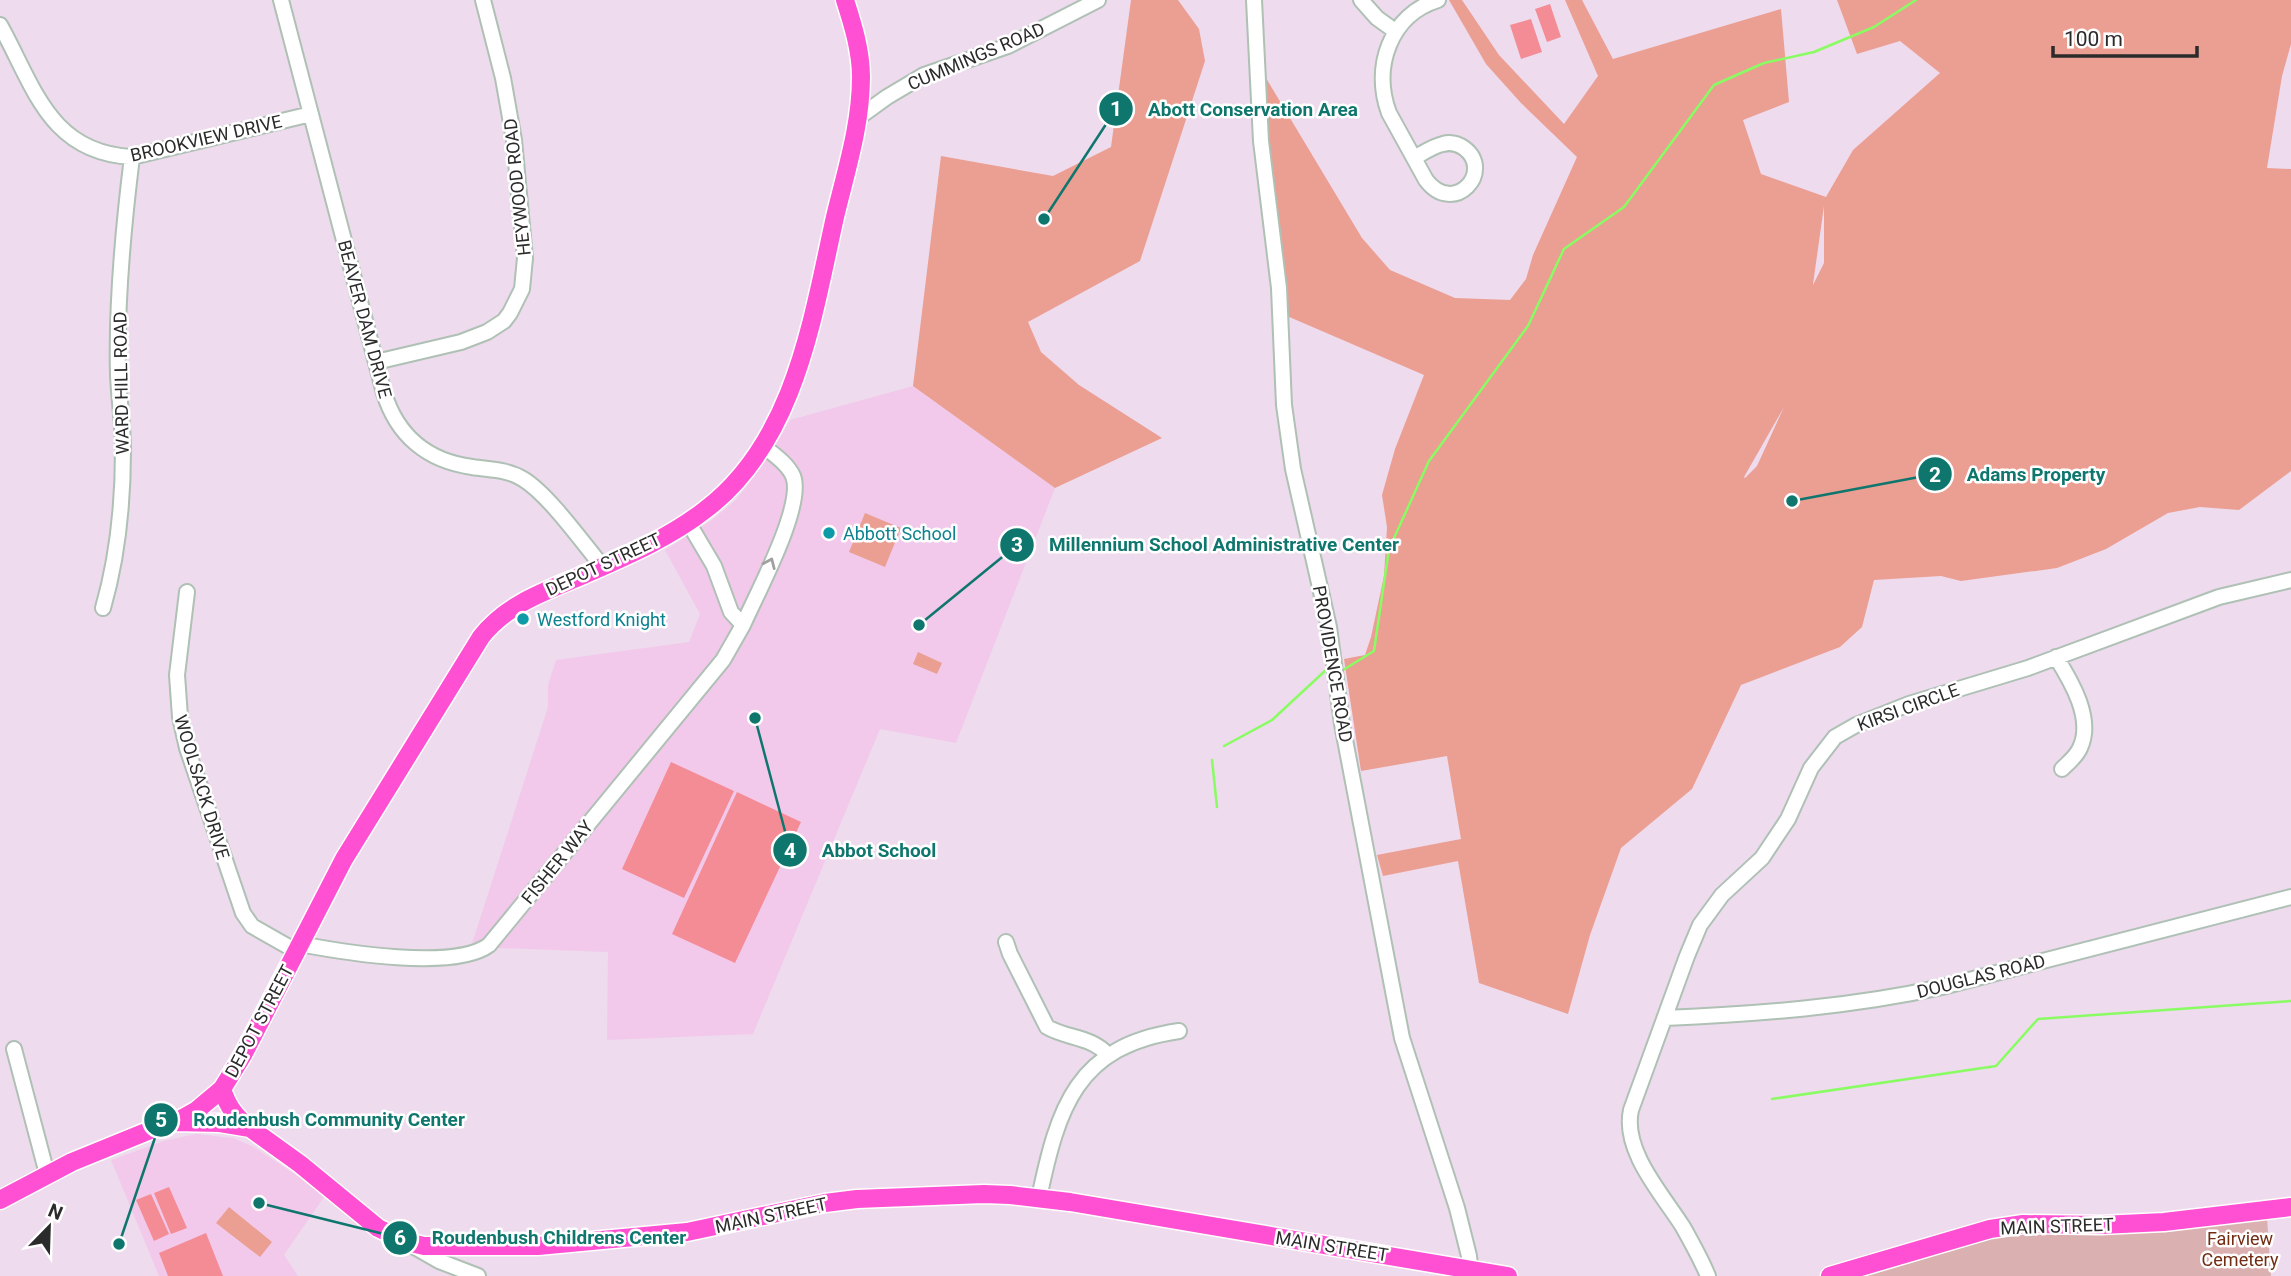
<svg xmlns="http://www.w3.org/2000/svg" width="2291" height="1276" font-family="Roboto,sans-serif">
  <rect width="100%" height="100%" fill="#eedbed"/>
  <path fill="#f2c9eb" d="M913 386 1055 488 956 743 880 729 753 1034 607 1040 608 952 471 947 548 707V685L556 660 689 642 700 614 665 550 712 520 736 500 762 466 790 420Z
    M196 1134 233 1138 254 1147 299 1177 324 1197 284 1255 298 1276H159L111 1160 164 1141Z"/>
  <path fill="#eb9e92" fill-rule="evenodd" d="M1131 0H1178L1199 29 1205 61 1140 261 1028 322 1041 352 1079 385 1162 438 1055 488 913 386 941 156 1053 176 1111 147Z
    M1449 0H1462L1499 55 1564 124 1598 76 1565 0H1582L1613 59 1781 9 1789 102 1743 120 1761 174 1826 197 1853 150 1940 73 1900 41 1857 54 1837 0H2291V44L2282 76 2267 168 2291 169V471L2239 510 2200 507 2168 513 2106 549 2057 568 1961 581 1941 576 1874 580 1862 627 1840 647 1741 685 1692 789 1621 848 1590 935 1568 1014 1479 983 1458 861 1383 876 1377 855 1461 839 1447 756 1361 771 1344 659 1365 655 1371 637 1384 576 1387 527 1382 495 1395 449 1424 375 1280 313 1257 63 1362 238 1390 270 1455 298 1510 300 1526 279 1533 255 1577 157 1521 103 1486 64ZM1824 206V263L1813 285V284ZM1784 407 1757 466 1745 478 1744 477Z
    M865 513 901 528 885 567 849 552Z
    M918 652 942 663 937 674 913 664Z
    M229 1207 272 1242 260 1257 216 1223Z"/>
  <path fill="#dab0b1" d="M2267 1218 2271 1276H1855L2006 1232Z"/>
  <path fill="#f48c96" d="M1550 4 1561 37 1547 42 1535 9Z
    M1531 19 1542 52 1521 59 1510 25Z
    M671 762 734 791 684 898 622 869Z
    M737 792 801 822 735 963 672 934Z
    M169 1187 187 1228 171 1234 154 1193Z
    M151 1194 169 1234 154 1241 136 1200Z
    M206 1233 223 1276H168L159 1253Z"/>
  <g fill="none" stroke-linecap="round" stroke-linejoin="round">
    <path stroke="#89fc63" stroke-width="2.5" d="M1343 670 1374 651 1389 549 1429 461 1528 326 1564 249 1624 207 1714 85 1764 63 1814 52 1874 27 1916 0
      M1224 746 1272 720 1326 670
      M1212 760 1217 807
      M1772 1099 1996 1066 2038 1019 2291 1001"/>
    <g stroke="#afc0b5" stroke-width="18">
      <path id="minor" d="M281 0 384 393C397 435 427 461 472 467 490 470 507 469 523 479 548 494 583 543 602 566
        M1254 0 1261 141 1279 288 1284 405 1293 469 1329 627 1342 724 1402 1038 1457 1208 1469 1256 1471 1276
        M1361 0 1377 18 1395 31
        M0 25C34 86 49 153 132 157L311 114
        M858 118 887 97 924 75 1008 46 1098 0
        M1414 158C1423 153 1433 146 1443 144 1450 142 1458 144 1464 148 1495 171 1454 217 1426 180L1389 113C1372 67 1390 15 1438 0
        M376 362 461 342 487 332 504 321 510 313 522 289 525 258 514 140 503 78 483 0
        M187 592 177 675 180 717 187 748 243 913 252 926 296 951
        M103 608C118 556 123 504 123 450 123 425 119 400 118 375 116 303 123 229 132 157
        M743 625C756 595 805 505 793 476 787 463 773 454 762 445
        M2056 657C2071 681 2094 719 2080 748 2076 757 2069 762 2062 769
        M1006 942 1010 954 1047 1027C1068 1039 1091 1036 1108 1055
        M300 944C342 952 454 971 489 945L723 660 743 625 731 612 714 566 688 522
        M1665 1018C1758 1014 1851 1007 1942 987L2291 897
        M14 1049 47 1174
        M1039 1198C1058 1108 1076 1046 1179 1031
        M411 1245 439 1261 478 1276
        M1708 1276C1701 1259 1692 1243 1683 1227 1663 1195 1622 1151 1631 1110L1687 956 1700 925 1722 895 1762 858 1788 819 1811 768 1835 737 1856 725 1909 704 2028 668 2219 597 2291 580"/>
    </g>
    <g stroke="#fff" stroke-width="21">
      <path id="major" d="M181 1119 197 1110 222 1089
        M249 1128C235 1116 228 1107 222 1089L243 1055 344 859 481 637C506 605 543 592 579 577 622 558 668 539 705 510 795 442 812 320 835 217 846 171 861 125 861 77 861 51 853 25 845 0
        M0 1200 72 1162 158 1127 174 1122 220 1123 250 1128 300 1164 378 1228 407 1242 424 1246H538L687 1232 825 1203 857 1199 984 1194 1010 1195 1070 1202 1508 1276
        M1830 1276 1990 1229 2023 1224 2101 1225 2164 1222 2291 1207"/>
    </g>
    <use href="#minor" stroke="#fff" stroke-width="14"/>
    <use href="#major" stroke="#ff50d3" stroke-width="18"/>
  </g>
  <defs><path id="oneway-chevron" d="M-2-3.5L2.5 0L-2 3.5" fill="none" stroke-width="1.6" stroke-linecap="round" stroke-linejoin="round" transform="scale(1.75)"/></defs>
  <use stroke="#a0a0a0" href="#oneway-chevron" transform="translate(770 563) rotate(-66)"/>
  <g fill="#0f9aa8" stroke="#fff" stroke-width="2.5">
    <circle cx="829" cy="533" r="7"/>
    <circle cx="523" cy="619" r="7"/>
  </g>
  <g text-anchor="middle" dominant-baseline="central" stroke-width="5" stroke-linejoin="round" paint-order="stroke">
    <g font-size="18" fill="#2b2b2b" stroke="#fff">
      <text transform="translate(976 56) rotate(-23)">CUMMINGS ROAD</text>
      <text transform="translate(206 138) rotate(-13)">BROOKVIEW DRIVE</text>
      <text transform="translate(517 187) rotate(-96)">HEYWOOD ROAD</text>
      <text transform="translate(365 319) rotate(75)">BEAVER DAM DRIVE</text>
      <text transform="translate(121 383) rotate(-91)">WARD HILL ROAD</text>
      <text transform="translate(603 564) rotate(-25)">DEPOT STREET</text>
      <text transform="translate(1333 664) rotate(80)">PROVIDENCE ROAD</text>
      <text transform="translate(1908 707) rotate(-20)">KIRSI CIRCLE</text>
      <text transform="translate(202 787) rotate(73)">WOOLSACK DRIVE</text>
      <text transform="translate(557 862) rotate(-51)">FISHER WAY</text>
      <text transform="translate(1981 976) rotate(-14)">DOUGLAS ROAD</text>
      <text transform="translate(259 1021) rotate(-62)">DEPOT STREET</text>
      <text transform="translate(771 1215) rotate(-12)">MAIN STREET</text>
      <text transform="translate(2057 1226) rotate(-2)">MAIN STREET</text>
      <text transform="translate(1332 1246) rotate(9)">MAIN STREET</text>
    </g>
    <g font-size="18" fill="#0d838f" stroke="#fff" text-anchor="start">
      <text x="843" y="533">Abbott School</text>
      <text x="537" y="619">Westford Knight</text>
    </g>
    <g font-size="18" fill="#712c12" stroke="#fff">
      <text x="2240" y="1238">Fairview<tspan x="2240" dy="21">Cemetery</tspan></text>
    </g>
  </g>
  <path fill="none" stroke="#0f766e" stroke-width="2.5" d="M1044 219L1116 109M1792 501L1935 474M919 625L1017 545M755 718L790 850M119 1244L161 1120M259 1203L400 1238"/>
  <g fill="#0f766e" stroke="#fff" stroke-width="2.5">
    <circle cx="1044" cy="219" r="7"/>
    <circle cx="1792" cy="501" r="7"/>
    <circle cx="919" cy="625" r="7"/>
    <circle cx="755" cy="718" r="7"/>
    <circle cx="119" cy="1244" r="7"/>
    <circle cx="259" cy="1203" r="7"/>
    <circle cx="1116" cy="109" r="18"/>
    <circle cx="1935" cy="474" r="18"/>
    <circle cx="1017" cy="545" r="18"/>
    <circle cx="790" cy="850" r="18"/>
    <circle cx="161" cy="1120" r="18"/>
    <circle cx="400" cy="1238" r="18"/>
  </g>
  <g font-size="21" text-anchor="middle" font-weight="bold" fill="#fff">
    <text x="1116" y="116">1</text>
    <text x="1935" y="482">2</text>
    <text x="1017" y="552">3</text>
    <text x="790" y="858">4</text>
    <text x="161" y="1127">5</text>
    <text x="400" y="1245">6</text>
  </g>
  <g font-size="19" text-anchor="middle" font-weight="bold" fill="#0f766e" stroke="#fff" stroke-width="5" stroke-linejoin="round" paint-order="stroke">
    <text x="1253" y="116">Abott Conservation Area</text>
    <text x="2036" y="481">Adams Property</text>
    <text x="1224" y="551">Millennium School Administrative Center</text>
    <text x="879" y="857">Abbot School</text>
    <text x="329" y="1126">Roudenbush Community Center</text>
    <text x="559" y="1244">Roudenbush Childrens Center</text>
  </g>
  <g transform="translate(49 1227) rotate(23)" stroke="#ffffff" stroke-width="5" paint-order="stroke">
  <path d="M0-5L12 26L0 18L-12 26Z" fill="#2b2b2b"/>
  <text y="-10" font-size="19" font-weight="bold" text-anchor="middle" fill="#2b2b2b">N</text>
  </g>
  <path d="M2053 46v10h144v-10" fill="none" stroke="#2b2b2b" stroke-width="3.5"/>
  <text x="2064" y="46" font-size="21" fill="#2b2b2b" stroke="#ffffff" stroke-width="5" paint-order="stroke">100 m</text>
</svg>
